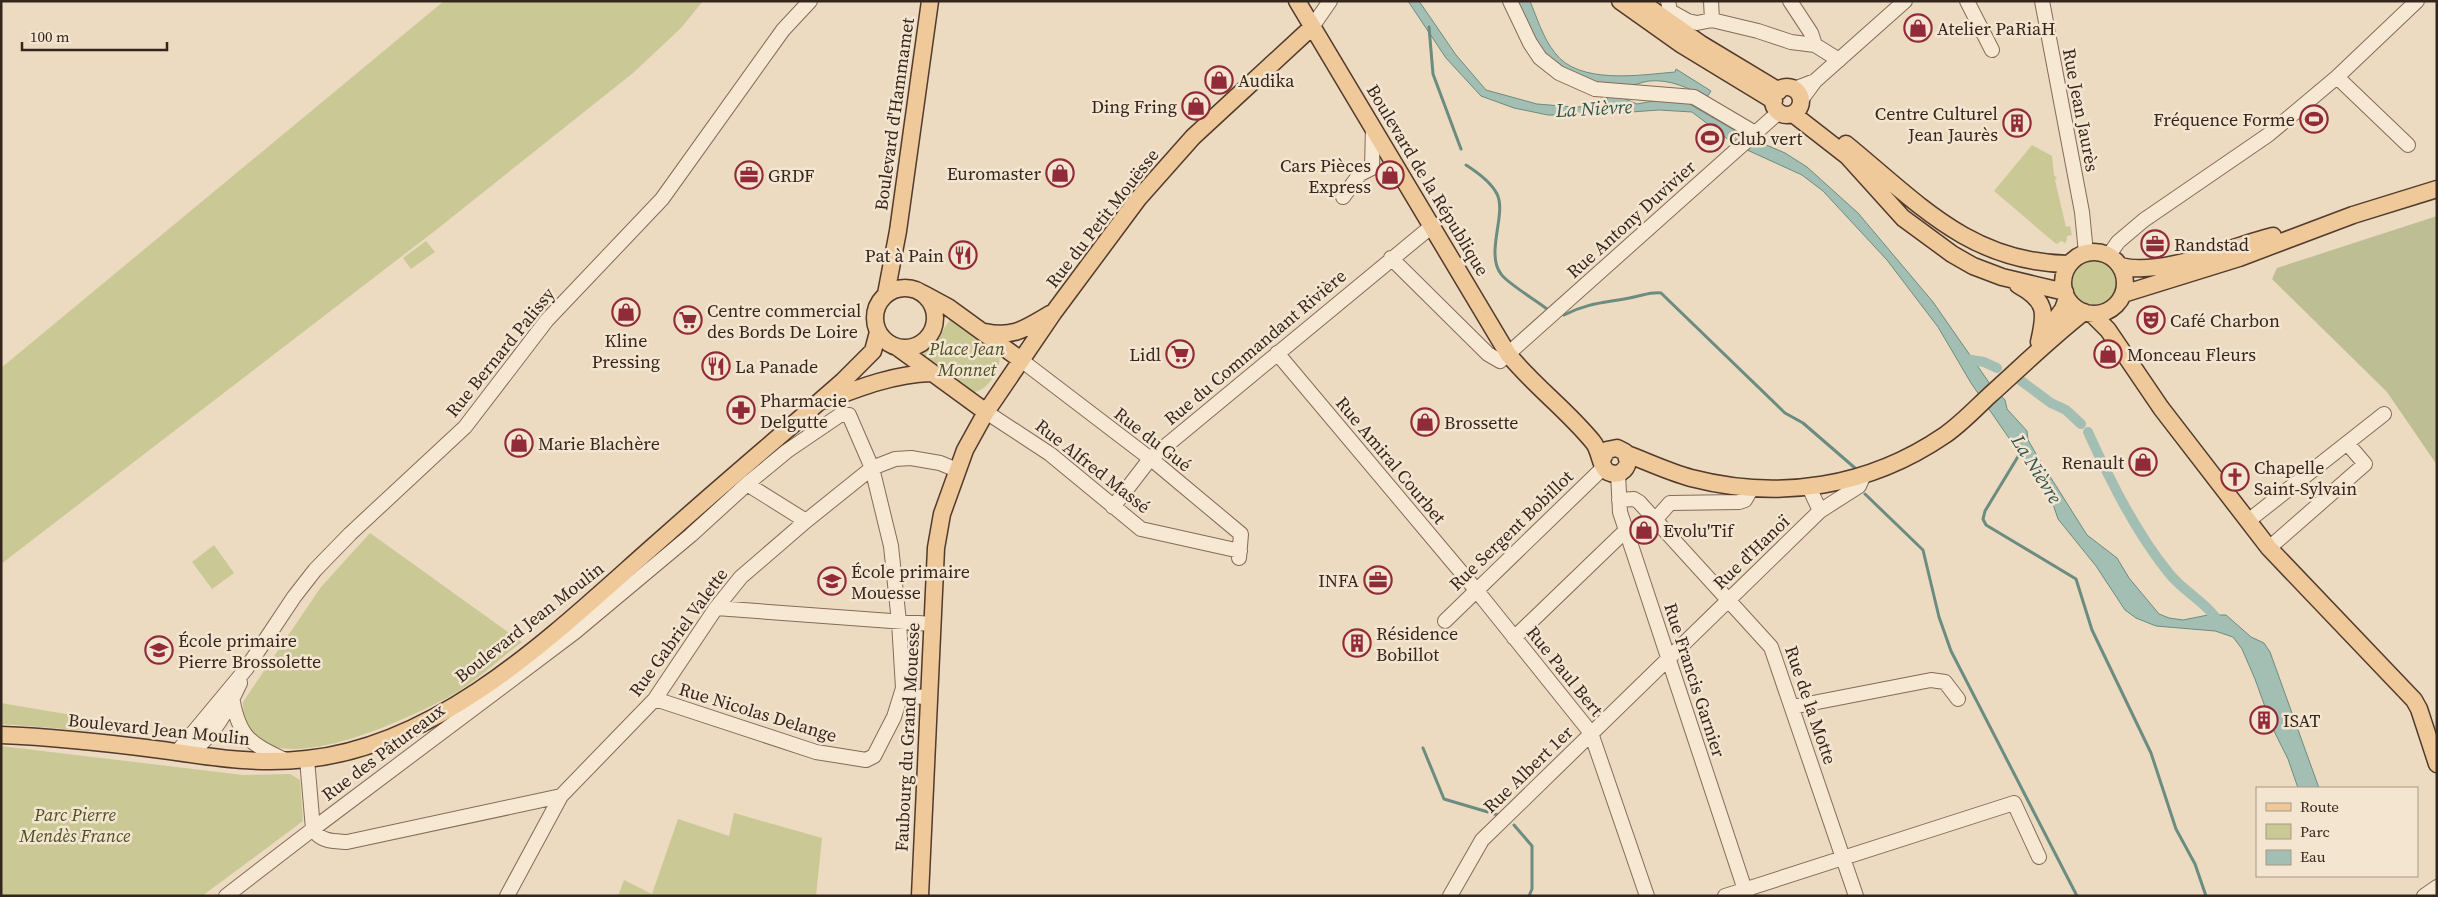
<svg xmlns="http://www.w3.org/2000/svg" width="2438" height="897" font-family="'Source Serif 4',serif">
  <rect width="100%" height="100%" fill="#ecdac1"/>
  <path fill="#cac995" d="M444 1H703L681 28 633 73 436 230 1 564V368Z
    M2032 145 2052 156 2054 175 2057 178 2055 180 2066 227 2070 226 2072 235 2067 236 2066 243 2061 241 2057 244 2055 243 1994 191Z
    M426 241 435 252 411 269 403 258Z
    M2071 282a25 25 0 1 1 50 0a25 25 0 1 1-50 0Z
    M951 318 999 353C1003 367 988 391 974 392L921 355 934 344Z
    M370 533 522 642C499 659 477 681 452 695 411 718 242 800 243 702L321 587Z
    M214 545 234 573 212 589 192 562Z
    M1 703 136 726 142 735 1 724Z
    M1 746 243 775 290 774 300 780 303 821 202 896H1Z
    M734 813 822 838 816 896H618L624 880 652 894 678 819 729 836Z"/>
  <path fill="#bebe95" d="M2437 216V465L2387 392 2272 279 2277 268Z"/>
  <path fill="#a3bfb3" stroke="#6b8c80" d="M1408 1H1419L1456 55 1486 90 1537 104 1574 107 1608 106 1607 95H1616L1637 104 1659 100 1686 102 1741 134 1785 153 1807 167 1858 213 1933 302 1990 384 2005 400 2007 409 2027 431 2028 440 2039 459 2087 535 2117 558 2129 578 2159 614 2169 618 2183 620 2208 615H2226L2251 637 2264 643 2270 652 2319 788H2298L2288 759 2273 729 2255 679 2242 649 2233 637 2215 631 2156 626 2136 618 2125 610 2096 566 2058 519 2052 501 2042 486 1971 383 1938 327 1887 260 1823 191 1802 175 1734 144 1692 112 1659 110 1590 115H1548L1514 108 1481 96 1446 58Z
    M1518 1H1530C1537 18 1543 38 1555 53 1579 85 1640 75 1675 72L1676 69 1711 91 1707 97C1688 88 1670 79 1649 81 1641 82 1634 86 1626 86 1596 87 1555 73 1539 47 1530 33 1524 16 1518 1Z"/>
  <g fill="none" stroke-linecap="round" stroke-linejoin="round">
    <path stroke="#6b8c80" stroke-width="3" d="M1429 27 1433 74 1461 149
      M1466 165C1477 172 1491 182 1497 194 1507 214 1485 253 1501 274 1508 284 1536 300 1547 309
      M1564 315C1589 302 1607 303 1634 297 1644 295 1651 292 1661 293L1785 413 1803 423 1855 468
      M2022 450 1985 511 1983 519 1986 525 2076 579 2092 630 2151 753 2176 829 2195 864 2206 896
      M1865 494 1923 550 1939 617 1951 651 2077 896
      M1423 748 1444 799 1498 815
      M1514 825 1532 846V889L1529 896"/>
    <path stroke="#a3bfb3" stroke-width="10" d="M1965 359 1984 362 1997 368
      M2020 380 2051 403 2066 410 2081 424
      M2088 432C2110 480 2135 531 2168 572 2182 591 2208 603 2219 623"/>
    <g stroke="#856b59" stroke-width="16">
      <path id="minor" d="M1510 1 1530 43 1540 58 1559 73 1595 89 1694 97 1755 133
        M1668 1 1670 11 1688 21 1697 23 1712 20 1758 31 1791 42 1815 45 1839 60
        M1711 1 1712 20
        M1790 1 1811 33 1815 45
        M1967 1 1992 50
        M2042 1 2082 212 2086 253
        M1312 27 1330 1
        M2337 77 2408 145
        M1794 89 1815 81
        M1801 100 1815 81 1905 1
        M1343 197 1360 174 1372 168 1373 127
        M2109 255 2118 242 2144 220 2268 135 2337 77 2417 1
        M1391 258 1488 354 1500 361 1779 112
        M1277 353 1477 591 1591 733 1647 896
        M1021 360 1156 463 1241 534 1239 558
        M986 412 1050 454 1141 529 1240 551
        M1618 474 1620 512 1747 896
        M747 484 806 521
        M1809 487 1820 511
        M1619 500 1634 499 1639 502 1771 647 1856 896
        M1113 507 1150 459 1432 226
        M1655 520 1670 503 1739 502 1745 500 1752 488
        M2248 521 2384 414
        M2269 548 2365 464 2347 443
        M716 608 932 624
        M1445 621 1604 467
        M1514 638 1621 535 1626 533
        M901 696 929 697
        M233 702C240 739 252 744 285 760
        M1792 707 1931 680 1945 682 1958 699
        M177 752 246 669 294 597 315 570 350 534 465 427 547 320 662 199 783 30 810 1
        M190 754C216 732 226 713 240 683
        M307 759 313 829
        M313 829 575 632 691 535 747 484 787 451 840 415H849L872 468 891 546 899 622 903 688 894 717 874 756 866 760 816 752 655 699
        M226 896 313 829C321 842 333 841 347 842L561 796 655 699 716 608 741 577 806 521 872 468 895 459 911 458 940 463 957 470
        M507 896 561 796
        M1450 896 1482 840 1820 511 1859 486 1863 477
        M1725 896 2014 803 2039 857
        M2424 896 2437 887"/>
    </g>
    <g stroke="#523a2d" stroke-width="19">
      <path id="major" d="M1297 1 1508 354C1534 386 1567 410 1593 442 1600 450 1600 467 1608 472 1618 477 1626 471 1628 462L1625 452 1617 448 1607 450 1602 460
        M1620 1 1682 45 1774 101
        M1640 1 1701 44 1779 91
        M1773 101a14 14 0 1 1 28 0a14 14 0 1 1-28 0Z
        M1793 114 1847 156 1903 218 1952 254 1973 266 2002 277 2065 292
        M1846 144C1917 202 1970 263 2069 264
        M2063 283a31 31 0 1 1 62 0a31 31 0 1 1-62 0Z
        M2121 266C2158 277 2234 246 2273 236
        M2018 285C2047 301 2046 312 2039 342
        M875 318a30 30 0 1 1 60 0a30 30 0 1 1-60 0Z
        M886 294 898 231 930 1
        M924 294 948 307 1021 360
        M2123 294 2239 258 2353 215 2437 189
        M2092 314 2108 330 2161 408 2269 548 2414 700 2419 709 2437 764
        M985 332C1014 338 1026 328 1050 314
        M2042 338 2063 309 2067 298
        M897 347 986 412
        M827 400C861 387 895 374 931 373
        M1627 454C1648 462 1669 472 1691 478 1780 501 1869 487 1945 435 1961 424 1976 408 1990 395 2021 367 2052 337 2084 312
        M1 735C55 737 108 743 162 750 210 757 258 765 307 759 448 744 564 624 666 535 724 483 784 433 843 381L873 351 878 332
        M920 896 936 548 942 514 965 450 986 412 1054 312 1138 199 1193 137 1312 27"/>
    </g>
    <use href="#minor" stroke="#f7e8d4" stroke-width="14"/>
    <use href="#major" stroke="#efc999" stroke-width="16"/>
  </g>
  <defs>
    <g id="shop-ring" transform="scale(1.4375)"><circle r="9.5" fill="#f4e5d0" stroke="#922b39" stroke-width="1.5"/><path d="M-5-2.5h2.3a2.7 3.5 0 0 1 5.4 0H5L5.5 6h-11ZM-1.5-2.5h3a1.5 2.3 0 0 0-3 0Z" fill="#922b39"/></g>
    <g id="stadium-ring" transform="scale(1.4375)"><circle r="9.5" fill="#f4e5d0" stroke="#922b39" stroke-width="1.5"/><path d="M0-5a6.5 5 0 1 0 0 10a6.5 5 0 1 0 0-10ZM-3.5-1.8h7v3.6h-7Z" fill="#922b39"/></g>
    <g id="building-ring" transform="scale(1.4375)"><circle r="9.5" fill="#f4e5d0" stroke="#922b39" stroke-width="1.5"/><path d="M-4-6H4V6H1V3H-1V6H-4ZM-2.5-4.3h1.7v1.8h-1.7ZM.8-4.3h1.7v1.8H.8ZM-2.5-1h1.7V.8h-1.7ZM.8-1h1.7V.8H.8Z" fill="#922b39"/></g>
    <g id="office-ring" transform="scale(1.4375)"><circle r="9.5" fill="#f4e5d0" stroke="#922b39" stroke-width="1.5"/><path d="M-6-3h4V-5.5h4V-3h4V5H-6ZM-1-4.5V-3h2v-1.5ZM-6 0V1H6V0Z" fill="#922b39"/></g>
    <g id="restaurant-ring" transform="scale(1.4375)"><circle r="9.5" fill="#f4e5d0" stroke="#922b39" stroke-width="1.5"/><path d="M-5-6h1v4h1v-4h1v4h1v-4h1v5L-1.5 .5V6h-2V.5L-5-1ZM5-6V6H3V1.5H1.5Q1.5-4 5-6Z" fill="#922b39"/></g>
    <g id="supermarket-ring" transform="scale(1.4375)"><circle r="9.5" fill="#f4e5d0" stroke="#922b39" stroke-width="1.5"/><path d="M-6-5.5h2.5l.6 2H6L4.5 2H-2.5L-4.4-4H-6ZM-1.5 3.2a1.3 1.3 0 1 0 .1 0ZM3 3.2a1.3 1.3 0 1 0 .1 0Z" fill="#922b39"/></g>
    <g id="theatre-ring" transform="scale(1.4375)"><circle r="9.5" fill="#f4e5d0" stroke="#922b39" stroke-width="1.5"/><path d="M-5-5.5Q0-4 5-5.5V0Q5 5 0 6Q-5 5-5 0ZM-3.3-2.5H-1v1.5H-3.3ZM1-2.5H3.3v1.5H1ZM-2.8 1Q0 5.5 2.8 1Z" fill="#922b39"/></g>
    <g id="pharmacy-ring" transform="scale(1.4375)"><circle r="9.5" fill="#f4e5d0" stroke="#922b39" stroke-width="1.5"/><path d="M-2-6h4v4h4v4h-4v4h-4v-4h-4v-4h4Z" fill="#922b39"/></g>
    <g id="church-ring" transform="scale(1.4375)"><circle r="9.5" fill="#f4e5d0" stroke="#922b39" stroke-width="1.5"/><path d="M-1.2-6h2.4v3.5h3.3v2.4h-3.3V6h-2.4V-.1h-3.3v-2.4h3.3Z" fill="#922b39"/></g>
    <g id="school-ring" transform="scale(1.4375)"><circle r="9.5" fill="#f4e5d0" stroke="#922b39" stroke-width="1.5"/><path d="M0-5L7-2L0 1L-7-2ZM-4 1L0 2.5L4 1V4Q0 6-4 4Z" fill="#922b39"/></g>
  </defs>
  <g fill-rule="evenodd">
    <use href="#shop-ring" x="1918" y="28"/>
    <use href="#shop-ring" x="1219" y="80"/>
    <use href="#shop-ring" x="1196" y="106"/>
    <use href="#stadium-ring" x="2314" y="119"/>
    <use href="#building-ring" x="2017" y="123"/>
    <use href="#stadium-ring" x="1710" y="138"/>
    <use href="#shop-ring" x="1060" y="173"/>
    <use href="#office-ring" x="749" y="175"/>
    <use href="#shop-ring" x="1390" y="175"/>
    <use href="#office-ring" x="2155" y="244"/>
    <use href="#restaurant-ring" x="963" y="255"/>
    <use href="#shop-ring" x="626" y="312"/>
    <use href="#supermarket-ring" x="688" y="320"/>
    <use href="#theatre-ring" x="2151" y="320"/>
    <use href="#supermarket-ring" x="1180" y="354"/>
    <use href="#shop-ring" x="2108" y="354"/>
    <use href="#restaurant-ring" x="716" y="366"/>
    <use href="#pharmacy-ring" x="741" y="410"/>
    <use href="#shop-ring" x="1425" y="422"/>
    <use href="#shop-ring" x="519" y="443"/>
    <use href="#shop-ring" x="2143" y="462"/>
    <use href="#church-ring" x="2235" y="477"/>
    <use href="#shop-ring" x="1644" y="530"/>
    <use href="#office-ring" x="1378" y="580"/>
    <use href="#school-ring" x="832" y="581"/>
    <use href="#building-ring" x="1357" y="643"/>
    <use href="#school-ring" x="159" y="650"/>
    <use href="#building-ring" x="2264" y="720"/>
  </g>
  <g text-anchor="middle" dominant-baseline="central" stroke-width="5" stroke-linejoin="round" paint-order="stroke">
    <g font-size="18" fill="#35261d" stroke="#f4e5d0" text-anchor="start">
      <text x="1937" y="28">Atelier PaRiaH</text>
      <text x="1238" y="80">Audika</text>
      <text x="1177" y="106" text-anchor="end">Ding Fring</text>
      <text x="1998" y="113" text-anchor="end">Centre Culturel<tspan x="1998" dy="21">Jean Jaurès</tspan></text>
      <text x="2295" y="119" text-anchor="end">Fréquence Forme</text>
      <text x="1729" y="138">Club vert</text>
      <text x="1371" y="165" text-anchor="end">Cars Pièces<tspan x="1371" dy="21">Express</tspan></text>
      <text x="1041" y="173" text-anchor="end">Euromaster</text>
      <text x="768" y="175">GRDF</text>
      <text x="2174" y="244">Randstad</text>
      <text x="944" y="255" text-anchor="end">Pat à Pain</text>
      <text x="707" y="310">Centre commercial<tspan x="707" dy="21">des Bords De Loire</tspan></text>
      <text x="2170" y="320">Café Charbon</text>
      <text x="626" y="340" text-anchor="middle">Kline<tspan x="626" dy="21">Pressing</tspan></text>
      <text x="1161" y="354" text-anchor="end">Lidl</text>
      <text x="2127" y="354">Monceau Fleurs</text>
      <text x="735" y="366">La Panade</text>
      <text x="760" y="400">Pharmacie<tspan x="760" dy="21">Delgutte</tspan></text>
      <text x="1444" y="422">Brossette</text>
      <text x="538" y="443">Marie Blachère</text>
      <text x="2124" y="462" text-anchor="end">Renault</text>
      <text x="2254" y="467">Chapelle<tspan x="2254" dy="21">Saint-Sylvain</tspan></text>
      <text x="1663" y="530">Evolu'Tif</text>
      <text x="851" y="571">École primaire<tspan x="851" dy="21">Mouesse</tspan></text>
      <text x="1359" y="580" text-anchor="end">INFA</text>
      <text x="1376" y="633">Résidence<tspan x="1376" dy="21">Bobillot</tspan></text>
      <text x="178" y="640">École primaire<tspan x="178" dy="21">Pierre Brossolette</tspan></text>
      <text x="2283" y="720">ISAT</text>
    </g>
    <g font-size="18" fill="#35261d" stroke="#f4e5d0">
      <text transform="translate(2081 110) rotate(79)">Rue Jean Jaurès</text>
      <text transform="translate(894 114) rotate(-82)">Boulevard d'Hammamet</text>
      <text transform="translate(1428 180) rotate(59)">Boulevard de la République</text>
      <text transform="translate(1102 218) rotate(-52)">Rue du Petit Mouësse</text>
      <text transform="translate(1631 219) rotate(-42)">Rue Antony Duvivier</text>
      <text transform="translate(1255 347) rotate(-40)">Rue du Commandant Rivière</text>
      <text transform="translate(500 352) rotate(-51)">Rue Bernard Palissy</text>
      <text transform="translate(1153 439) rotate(38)">Rue du Gué</text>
      <text transform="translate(1391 460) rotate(50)">Rue Amiral Courbet</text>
      <text transform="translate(1093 466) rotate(38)">Rue Alfred Massé</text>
      <text transform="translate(1511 530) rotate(-44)">Rue Sergent Bobillot</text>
      <text transform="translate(1751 552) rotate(-44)">Rue d'Hanoï</text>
      <text transform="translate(529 622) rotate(-38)">Boulevard Jean Moulin</text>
      <text transform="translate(678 632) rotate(-54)">Rue Gabriel Valette</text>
      <text transform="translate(1565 671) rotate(51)">Rue Paul Bert</text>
      <text transform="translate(1695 680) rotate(72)">Rue Francis Garnier</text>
      <text transform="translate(1811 705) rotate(71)">Rue de la Motte</text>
      <text transform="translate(758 712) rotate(17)">Rue Nicolas Delange</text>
      <text transform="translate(159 729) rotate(6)">Boulevard Jean Moulin</text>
      <text transform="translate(907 737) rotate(-87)">Faubourg du Grand Mouesse</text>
      <text transform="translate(383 752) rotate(-37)">Rue des Pâtureaux</text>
      <text transform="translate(1528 769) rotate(-44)">Rue Albert 1er</text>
    </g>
    <g font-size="18" font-style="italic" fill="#4b5124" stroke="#f4e5d0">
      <text x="967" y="348">Place Jean<tspan x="967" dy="21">Monnet</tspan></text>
      <text x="75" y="814">Parc Pierre<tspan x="75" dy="21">Mendès France</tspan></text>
    </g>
    <g font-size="19" font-style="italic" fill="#2d544d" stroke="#f4e5d0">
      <text transform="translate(1594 108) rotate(-3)">La Nièvre</text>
      <text transform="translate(2037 469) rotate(58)">La Nièvre</text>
    </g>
  </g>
  <rect width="2438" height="897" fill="none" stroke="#35261d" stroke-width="5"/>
  <rect x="2256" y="787" width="162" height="90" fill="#f4e5d0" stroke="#a89988"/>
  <rect x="2266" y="803" width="25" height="8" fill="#efc999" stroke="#a89988"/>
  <text x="2300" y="812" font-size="15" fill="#35261d">Route</text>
  <rect x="2266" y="824" width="25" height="15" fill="#cac995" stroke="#a89988"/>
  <text x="2300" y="837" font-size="15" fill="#35261d">Parc</text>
  <rect x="2266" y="850" width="25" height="15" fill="#a3bfb3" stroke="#a89988"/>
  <text x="2300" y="862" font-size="15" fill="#35261d">Eau</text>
  <path d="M22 42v8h145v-8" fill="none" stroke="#35261d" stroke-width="2.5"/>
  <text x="30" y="42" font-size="15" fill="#35261d" stroke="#f4e5d0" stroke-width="4" paint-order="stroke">100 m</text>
</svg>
